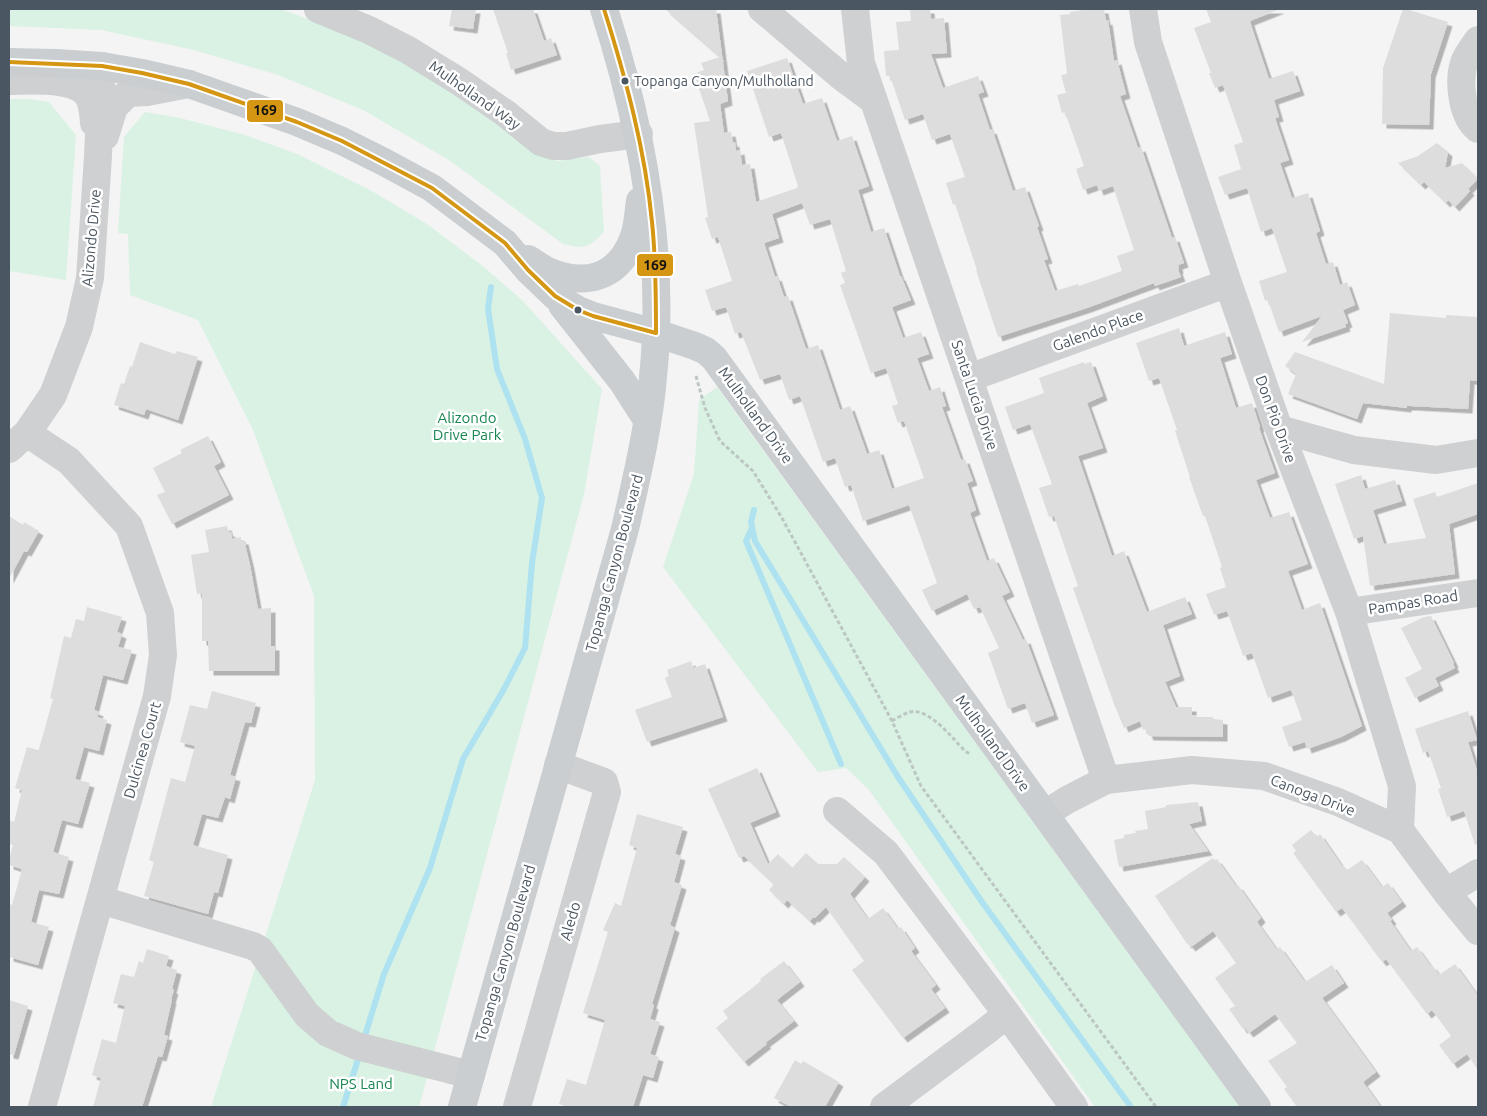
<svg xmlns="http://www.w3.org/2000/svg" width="1487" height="1116" font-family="Ubuntu,sans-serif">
  <defs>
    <filter id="shadow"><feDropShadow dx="4.5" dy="4.5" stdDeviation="0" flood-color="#0004"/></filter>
  </defs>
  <rect width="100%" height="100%" fill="#f4f4f4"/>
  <path fill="#d9f2e3" d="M9 9H281L346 33 419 71 500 123 535 154 558 161 589 157 600 166 604 232C588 248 586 249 563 244L449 160 363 110 278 75 194 50 101 30 9 26Z
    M9 99H27L49 102 76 135 66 280 9 271Z
    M145 112 180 118 245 135 297 154 370 190 427 224 484 267 523 301 602 389 584 494 419 1107H211L315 780 314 596 253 430 198 320 130 295 128 234 118 233 124 137Z
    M717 387 1240 1107H1095L869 790 846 768 818 772 663 567 694 474 699 400Z"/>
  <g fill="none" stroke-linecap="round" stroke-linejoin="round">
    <path stroke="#aee2f0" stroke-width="6" d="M754 510 751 522 755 541 898 777 982 902 1131 1107
      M752 528 746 541 841 764
      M363 1042 384 974 430 868 463 759 504 689 525 648 532 563 542 498 525 439 497 369 488 309 491 287
      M343 1107 360 1053"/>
  </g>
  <path fill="#ddddde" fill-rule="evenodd" filter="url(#shadow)" d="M452 9H476L473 29 449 26Z
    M493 9H533L544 41 551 38 557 55 511 70 506 53H508Z
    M665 9H716L728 101 720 104 724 133 731 132 733 143 735 142 736 151 740 150 742 165 750 164 756 202 797 188 798 186 781 133 769 137 747 71 787 58 803 104 822 98 837 141 852 136 869 186 858 190 871 232 884 228 900 276H901L911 300 892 307 903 338 921 332 929 354 917 358 929 391 940 387 946 406 942 407 961 460 965 459 973 481 967 483 976 510 970 513 987 561 994 558 1010 592 1002 596 1023 640 1026 639 1054 715 1032 723 1025 703 1008 709 988 653 999 648 980 607 974 609 967 594 932 611 922 590 937 583 909 505 863 521 851 485 845 487 835 458 823 462 800 396 789 400 780 374 760 380 741 332 735 334 726 307 712 311 705 290 732 281 718 237 712 239 705 218 708 217 694 123 710 121 694 74 704 70 701 63 720 57ZM802 203 810 225 830 219 846 271 841 273 845 283 840 285 871 373 886 368 898 404 892 406 898 423 904 421 924 478 892 489 879 450 867 454 850 406 840 410 818 345 806 349 788 296 784 297 777 276 775 277 764 243 779 238 772 214Z
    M910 9H930L931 19 944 18 947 53 931 54 943 88 978 76 984 92 978 94 990 130 992 129 1013 191 1025 187 1039 226 1037 227 1048 259 1044 260 1055 291 1078 284 1079 286 1122 271 1117 256 1134 250 1113 186 1099 191 1097 185 1083 190 1076 169 1084 166 1065 112 1062 113 1057 95 1066 93 1061 75 1067 74 1060 15 1070 14V12L1089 9H1104L1106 21 1108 20 1114 61 1117 60 1126 94 1120 96 1138 148 1141 147 1172 238 1175 237 1184 263 1178 265 1179 269 1178 270 1181 277 1155 286 1154 283 1087 308 998 337 976 270H977L955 204 953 205 946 183 965 177 950 134 932 140 923 114 905 120 890 76H886L884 51 899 50 896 22 911 21Z
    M1206 9H1280L1250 21 1251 25 1269 79 1293 71 1300 91 1274 100 1279 117 1275 118 1289 160 1280 163 1292 198 1308 193 1320 231 1316 233 1326 264 1333 262 1340 285 1347 282 1355 305 1343 310 1348 323 1345 324 1346 327 1302 342 1322 316 1279 332 1268 300 1265 301 1259 281 1287 272 1272 228 1261 232 1247 188 1225 195 1218 177 1241 169 1234 145 1243 142 1223 85 1215 88 1209 73H1211L1194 28 1211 22Z
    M1403 9H1406L1448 22 1431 74 1429 125 1382 124 1383 68Z
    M1437 143 1448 152 1445 168 1462 163 1478 179 1468 189 1470 191 1455 207 1448 200 1446 203 1424 182 1421 185 1398 163 1418 156Z
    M1390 313 1446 318V315L1478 317V381L1470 380 1468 409 1411 406H1407V408L1363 403 1357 419 1288 394 1296 374 1285 366 1295 352 1384 384Z
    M1179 328 1184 346 1225 332 1232 354 1220 358 1236 408 1252 403 1260 427 1259 428 1275 473 1256 480 1270 518 1289 512 1308 564 1288 571 1302 610 1320 603 1362 726 1341 737 1307 749 1305 742 1289 747 1282 727 1302 720 1291 690 1268 698 1252 653 1243 656 1227 611 1214 615 1206 594 1226 587 1220 568 1222 567 1205 516H1203L1189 477H1190L1175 431 1177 430 1159 378 1149 381 1136 343Z
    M140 342 175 354 177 351 198 357 178 420 146 409 144 415 114 405 121 383 124 384 130 366 132 367Z
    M1084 362V364L1091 362 1103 396 1087 403 1103 448 1078 456 1112 556 1124 551 1147 612 1185 597 1192 614 1163 625 1180 676 1165 682 1176 707H1192V715H1196L1197 717H1213V719L1223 720V737L1149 736 1146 729 1143 730 1140 721 1124 728 1114 704 1073 588 1078 586 1054 516 1049 517 1039 488 1052 484 1030 424 1013 430 1005 407 1044 393 1039 378Z
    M208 436 221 462 214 466 229 495 172 524 157 495 165 492 153 468 182 453 180 450Z
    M1361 475 1365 489 1395 480 1402 501 1373 510 1384 544 1426 538 1413 499 1435 492 1437 497 1478 483V514L1449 524 1455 574 1370 586 1363 536 1354 539 1335 484Z
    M9 516 23 525 24 522 39 531 27 552 24 551 9 579Z
    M227 526 229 533 231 532 232 539 241 537V540H244L250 565 258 609 271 608V646H275V671H209L208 641H202V593L197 594 191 555 209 552 205 530Z
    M87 607 122 617 117 632 122 634 118 647 132 650 123 680 103 675 94 710 99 712 97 717 107 720 99 751 84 747 75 779 90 783 78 824 62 820 53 852 69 857 59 894 39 890 31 922 49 927 38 965 9 957V904L12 905 22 869 9 865V859L13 845 9 844V820L14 822 22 790 15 788 27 747 38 750 39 749 53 699 50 698 64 636 71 638 76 619 84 621Z
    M1431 616 1454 663 1453 664 1455 668 1435 678 1439 686 1415 698 1405 678 1422 669 1401 628 1424 617Z
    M691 661 693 668 705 664 723 717 647 742 635 710 672 697 665 678 669 676 667 670Z
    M212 691 256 703 251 723 245 722 230 775 236 777 230 799 225 797 218 818 202 814 193 845 228 855 218 893 214 892 208 914 144 896 154 862 149 860 171 778 185 782 195 746 180 742 190 705 207 709Z
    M1468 711 1477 740 1468 742 1478 774V844L1475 845 1464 811 1447 817 1438 789 1441 788 1428 751 1423 753 1415 729Z
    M757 768 776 812 750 823 768 864 778 854 792 868 806 853 818 864H837L844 857 865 877 850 894 868 919 883 908 898 929 901 927 915 948 911 951 936 985 931 989 945 1008 903 1038 852 970 864 961 826 907 815 918 813 917 810 921 787 900 784 904 769 890 774 884 744 856 739 858 708 789Z
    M1198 802 1202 821 1189 824 1208 851 1119 867 1114 840 1124 838V835L1136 833 1135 831 1148 829 1145 811 1166 807V805Z
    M637 814 683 827 675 854 681 856 674 882 682 885 670 925 675 928 652 1004 654 1005 650 1019 660 1022 650 1054 659 1057 653 1078 643 1075 633 1107H568L559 1104 567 1079 586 1085 605 1020 583 1013 608 932 603 930 615 903 621 906 637 848 629 845Z
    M1311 830 1317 837 1320 834 1342 866 1343 865 1347 870 1362 860 1382 887 1388 883 1402 902 1387 913 1392 920 1390 921 1411 951 1417 947 1431 966 1432 965 1439 975 1455 964 1478 996V1070L1467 1054 1453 1064 1439 1045 1451 1036 1432 1010 1427 1014 1386 959 1382 962 1342 908 1336 912 1293 853 1296 851 1292 845Z
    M1213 858 1214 860 1217 859 1236 886 1238 885 1261 918 1257 922 1277 950 1280 947 1305 982 1332 965 1344 983 1322 998 1376 1072 1363 1082 1381 1107H1297L1284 1089 1287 1087 1268 1061 1297 1043 1275 1014 1249 1033 1245 1028 1243 1029 1229 1009 1235 1006 1215 978 1236 963 1213 931 1191 947 1188 943 1187 944 1155 896Z
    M147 949 169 956 166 966 177 970 172 989 174 990 171 999H172L164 1035 168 1036 162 1057 158 1056 142 1107H93L101 1078 92 1075 102 1039 116 1043 125 1006 113 1003 121 974 134 977 139 961 143 963Z
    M784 961 800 982 777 1000 794 1021 765 1043 767 1044 744 1062 716 1028 728 1018 723 1011 761 981 760 979Z
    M9 1000 28 1006 14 1055 9 1054Z
    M795 1060 801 1064 803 1061 839 1082 825 1107H791L774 1098Z"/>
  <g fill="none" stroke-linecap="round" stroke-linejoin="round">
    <path stroke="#bcc7c4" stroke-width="3" stroke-dasharray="4 2.5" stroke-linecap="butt" d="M696 376 705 408 720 441 753 471 782 518 892 721 921 786 1156 1107
      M892 721C897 718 904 714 909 712 929 707 953 739 965 751L970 754"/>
    <path stroke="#ced0d2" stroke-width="28" d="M318 9 369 30 408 50 460 82 505 113 541 142 553 146H567L600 139 639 134
      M762 9 842 77 873 100
      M855 9 861 63 1106 780
      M1143 9 1148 42 1228 283 1279 429 1349 612 1402 786 1400 830
      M1478 40C1473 47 1466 56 1464 63 1458 82 1462 117 1478 129
      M9 81C29 81 71 77 86 93 93 101 93 112 94 123
      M105 136 114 107 128 93 147 92 189 84
      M969 378 1228 283
      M1279 429 1354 450 1436 460 1478 453
      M27 433 69 461 129 526 160 613 163 655 157 696 42 1107
      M9 449 27 433 53 395 79 327 90 278 98 156 102 66
      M1349 612 1478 593
      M837 811 886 853 1007 1014 1074 1107
      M1045 814 1067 800 1106 780 1192 770 1264 776 1338 802 1400 830 1446 892 1478 931
      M1446 892 1478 873
      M101 900 253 946 260 950 307 1015 328 1033 357 1046 471 1075
      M517 1107 607 792 604 782 558 765
      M884 1107 986 1031 1007 1014"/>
    <path stroke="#caced1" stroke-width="28" d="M9 62 56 63 102 66 142 73 189 84 297 122 342 141 384 162 432 188 505 243 528 270 555 296 578 310 593 316 656 333 695 346 706 351 714 358 1257 1107
      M528 259C535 263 541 268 548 271 585 287 618 278 633 239 638 227 638 213 640 201
      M562 305 622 381 647 420
      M462 1107 625 529C636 480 649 427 653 377 666 252 642 127 604 9"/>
    <g stroke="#fff" stroke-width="8">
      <path id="bus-1" d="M9 62 102 66 142 73 189 84 297 122 342 141 432 188 505 243 528 270 555 296 578 310 593 316 656 333C656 296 656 259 652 222 645 149 626 79 604 9"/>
    </g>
    <use href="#bus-1" stroke="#d49613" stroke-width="4"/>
  </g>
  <g fill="#4a5661" stroke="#fff" stroke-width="2">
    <circle cx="625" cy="81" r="4.5"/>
    <circle cx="578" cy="310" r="4.5"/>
  </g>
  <g text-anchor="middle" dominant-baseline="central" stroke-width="5" stroke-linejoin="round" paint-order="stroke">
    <g font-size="14" fill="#4a5661" stroke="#fff" text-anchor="start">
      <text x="634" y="81">Topanga Canyon/Mulholland</text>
    </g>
    <g font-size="15" fill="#4a5661" stroke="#fff">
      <text transform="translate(475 95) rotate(35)">Mulholland Way</text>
      <text transform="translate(91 238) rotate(-85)">Alizondo Drive</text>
      <text transform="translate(1098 330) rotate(-20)">Galendo Place</text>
      <text transform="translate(975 395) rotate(71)">Santa Lucia Drive</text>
      <text transform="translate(756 415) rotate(54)">Mulholland Drive</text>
      <text transform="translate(1276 419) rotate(70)">Don Pio Drive</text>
      <text transform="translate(614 563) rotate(-75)">Topanga Canyon Boulevard</text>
      <text transform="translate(1413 602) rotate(-9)">Pampas Road</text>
      <text transform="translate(993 743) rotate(54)">Mulholland Drive</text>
      <text transform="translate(142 750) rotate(-74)">Dulcinea Court</text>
      <text transform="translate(1313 795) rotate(21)">Canoga Drive</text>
      <text transform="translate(570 921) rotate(-74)">Aledo</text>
      <text transform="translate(505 953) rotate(-74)">Topanga Canyon Boulevard</text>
    </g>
    <g font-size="15" fill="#17864f" stroke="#fff">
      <text x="467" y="417">Alizondo<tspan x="467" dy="17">Drive Park</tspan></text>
      <text x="361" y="1083">NPS Land</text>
    </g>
  </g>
  <g stroke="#fff" stroke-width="2">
    <rect x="246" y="99" width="38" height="24" rx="5" fill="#d49613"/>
    <rect x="636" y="253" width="38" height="24" rx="5" fill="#d49613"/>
  </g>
  <g font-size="14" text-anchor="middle" font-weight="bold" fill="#111">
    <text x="265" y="115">169</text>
    <text x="655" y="270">169</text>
  </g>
  <rect width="1487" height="1116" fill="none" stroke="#4a5661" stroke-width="20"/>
</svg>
